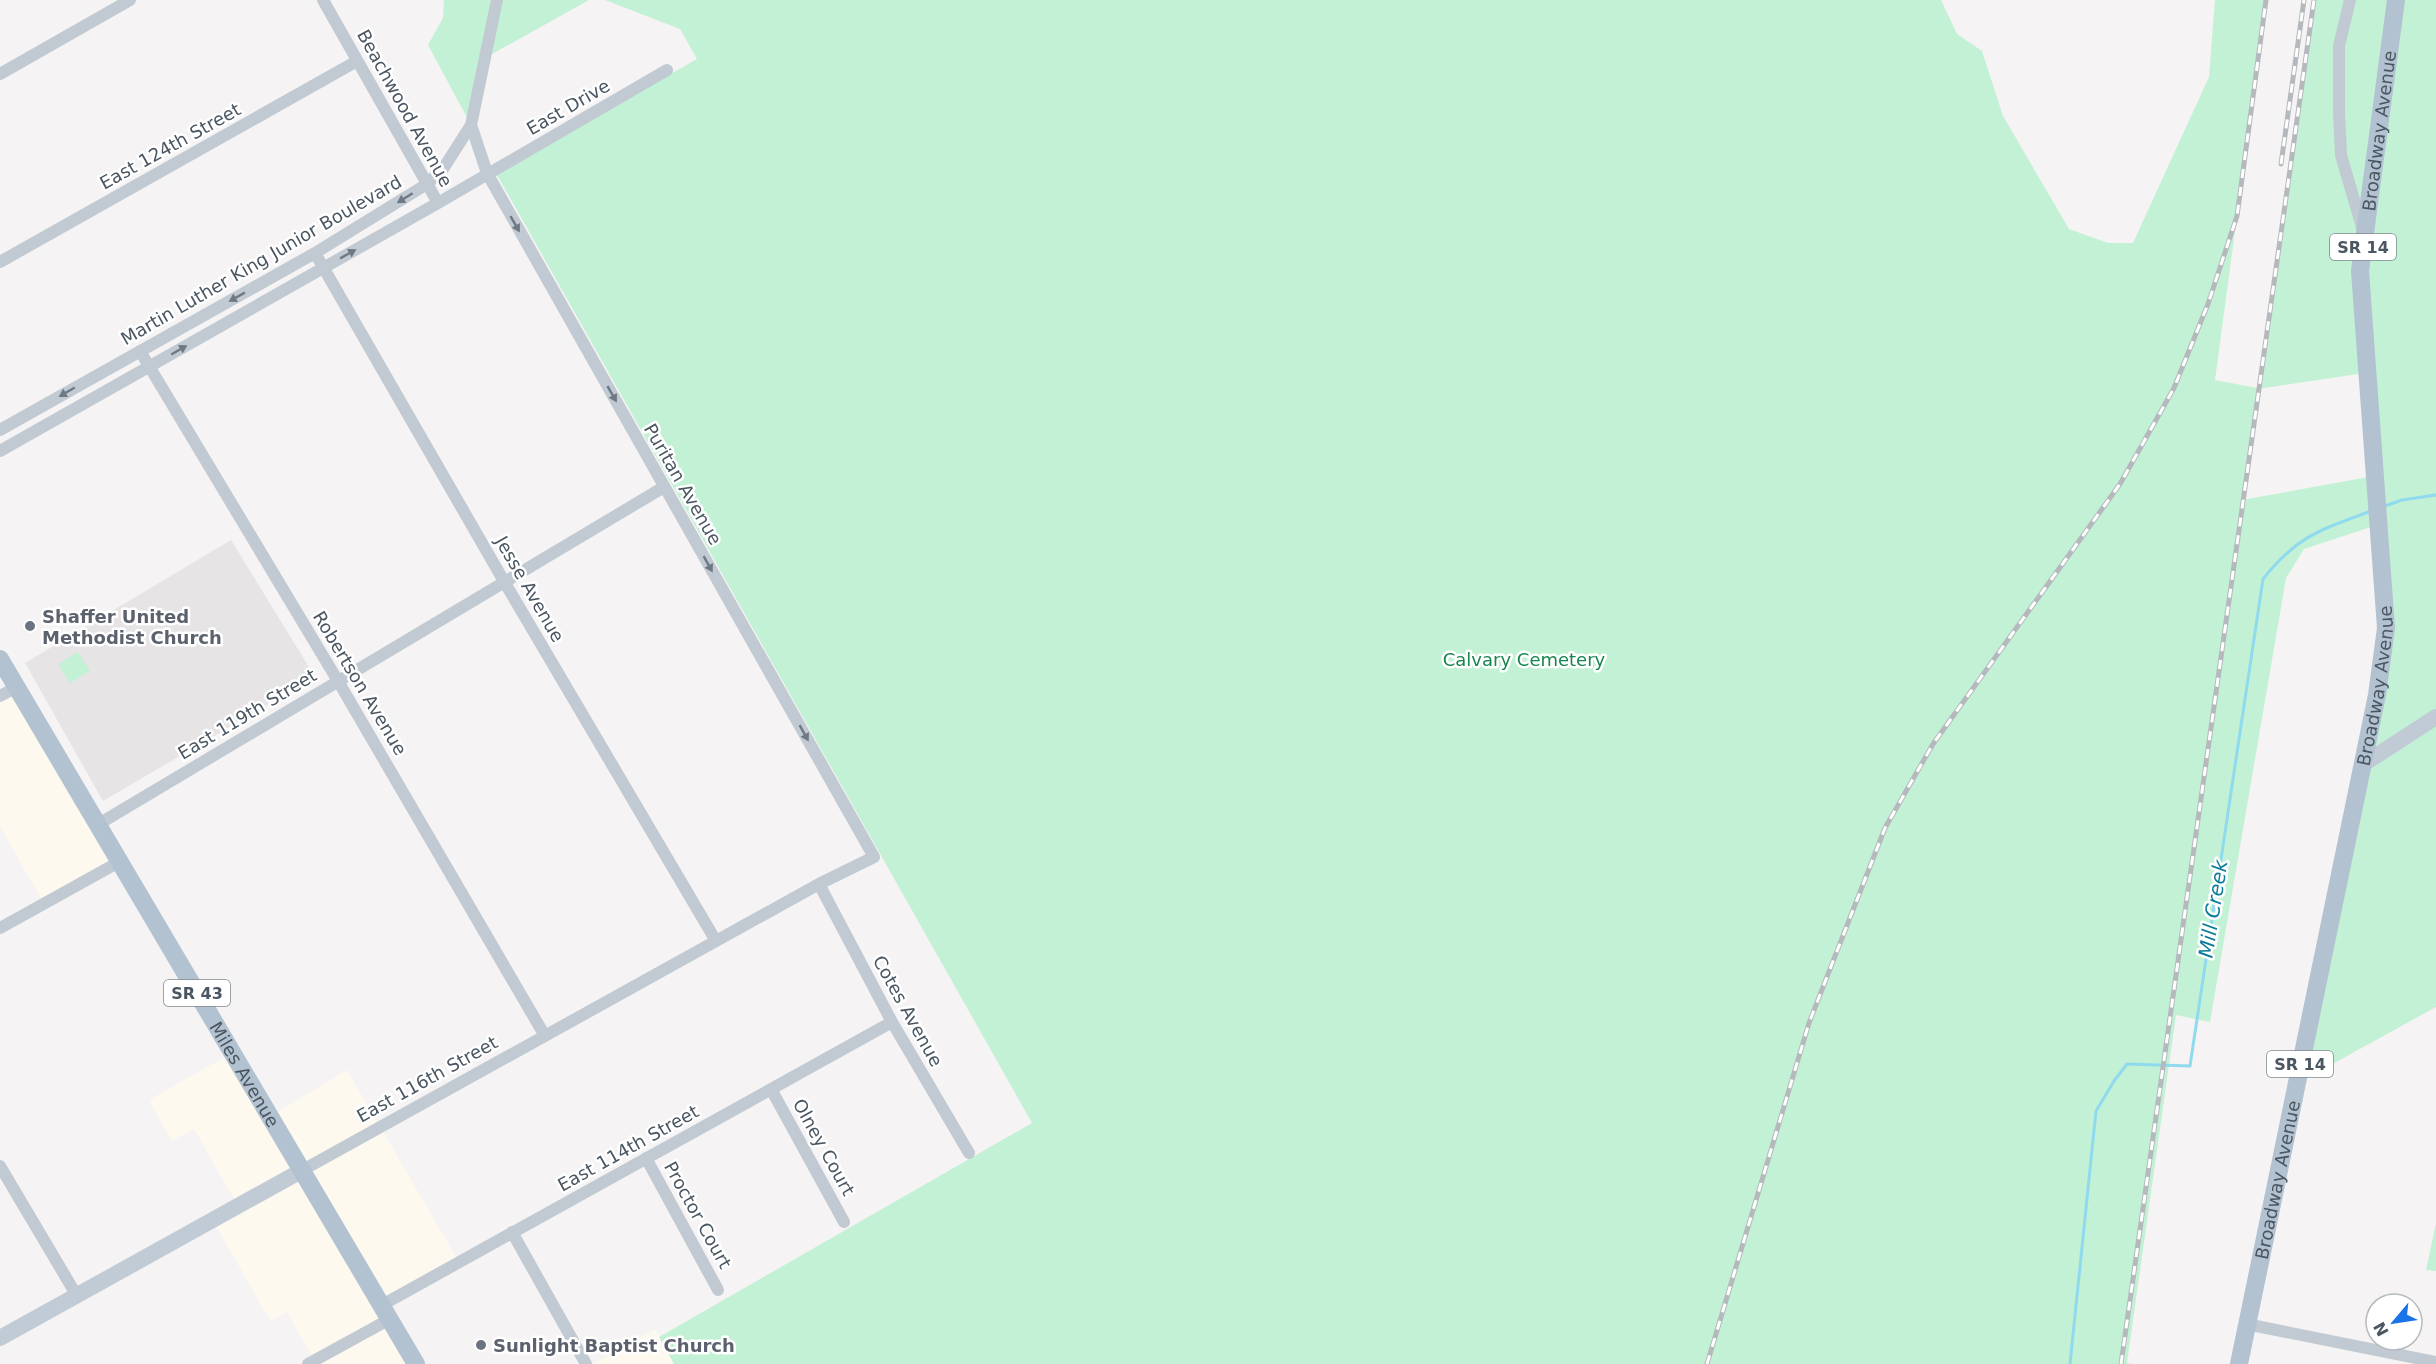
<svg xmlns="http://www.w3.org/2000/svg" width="2436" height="1364" font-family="'DejaVu Sans',sans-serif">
  <rect width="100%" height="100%" fill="#f5f3f3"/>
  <path fill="#fdf9ef" d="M17 687 119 862 44 904 0 827V696Z
    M232 1053 270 1117 347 1070 459 1262 382 1305 416 1364H308L314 1360 287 1312 270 1321 213 1220 238 1206 194 1129 172 1141 149 1100Z
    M655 1329 674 1364H593Z"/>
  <path fill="#e6e4e5" d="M231 540 315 677 103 801 25 663Z"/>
  <path fill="#c3f1d5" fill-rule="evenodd" d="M444 0H589L485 58 471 125 428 45 443 18Z
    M605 0H1941L1957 34 1982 51 2003 116 2069 229 2108 243H2133L2209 77 2215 0H2266L2215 380 2257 388 2314 0H2436V1007L2298 1083 2378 696 2377 525 2304 549 2286 578 2210 1022 2176 1015 2127 1363 2133 1364H674L659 1337 1032 1123 496 173 697 59 680 29ZM2365 373 2374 476 2242 500 2258 389Z
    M78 652 90 671 70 683 58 664Z
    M2436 1223V1271L2426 1270Z"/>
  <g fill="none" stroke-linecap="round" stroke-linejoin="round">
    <path stroke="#90daee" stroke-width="3" d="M2382 507 2402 500 2436 495
      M2070 1364 2096 1111 2114 1081 2127 1064 2190 1066 2263 579C2297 536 2320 530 2371 511"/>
    <path stroke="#c1cad2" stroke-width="12" d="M323 0 438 203
      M2350 0 2339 46V113L2341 155 2362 227
      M0 74 130 0
      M315 253 505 583 716 941
      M0 262 357 61
      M140 351 338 681 545 1036
      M0 430 315 253 427 184 443 169 471 125 497 0
      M0 451 438 203 667 70
      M0 696 17 687
      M97 825 664 487
      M819 884 892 1022 969 1153
      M0 928 119 862
      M771 1089 844 1222
      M646 1158 718 1290
      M0 1166 77 1296
      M301 1171 819 884 874 857 487 173 471 125
      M512 1232 586 1364
      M382 1305 892 1022
      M2246 1324 2436 1362
      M308 1364 390 1319"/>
    <path stroke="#c1cbd6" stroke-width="16" d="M2362 765 2436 717
      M0 1338 301 1171"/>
    <g stroke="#b3c2d1" stroke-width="18">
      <path id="s1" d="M0 659 416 1364"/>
      <path id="s2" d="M2239 1364 2377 695 2386 628 2360 271 2396 0"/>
    </g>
    <g stroke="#b5b8bd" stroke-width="5">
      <path id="rail" d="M2281 164 2304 0
        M1707 1364 1809 1023 1885 828 1933 744 2120 484 2174 388 2208 304 2237 216 2266 0
        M2121 1364 2314 0"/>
    </g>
    <use href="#rail" stroke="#fff" stroke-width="3" stroke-dasharray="9" stroke-linecap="butt"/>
  </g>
  <defs><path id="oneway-solid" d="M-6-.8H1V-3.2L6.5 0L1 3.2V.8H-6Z" transform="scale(1.5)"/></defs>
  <g fill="#6e7983">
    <use href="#oneway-solid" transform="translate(405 198) rotate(148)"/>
    <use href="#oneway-solid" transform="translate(515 224) rotate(60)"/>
    <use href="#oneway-solid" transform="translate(348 254) rotate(-29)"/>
    <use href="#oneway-solid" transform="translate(237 297) rotate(151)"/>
    <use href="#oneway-solid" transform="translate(179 350) rotate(-30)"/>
    <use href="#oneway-solid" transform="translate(67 392) rotate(150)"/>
    <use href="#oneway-solid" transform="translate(612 394) rotate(60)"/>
    <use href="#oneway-solid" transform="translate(708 564) rotate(61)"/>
    <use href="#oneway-solid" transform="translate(804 733) rotate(61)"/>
  </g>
  <g fill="#6b7280" stroke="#fff" stroke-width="2">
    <circle cx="30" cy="626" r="6"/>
    <circle cx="481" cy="1345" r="6"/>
  </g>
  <g text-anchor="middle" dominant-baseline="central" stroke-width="5" stroke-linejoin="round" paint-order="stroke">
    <g fill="#fff" stroke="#808990" stroke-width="1.5">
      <rect x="2330" y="234" width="66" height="26" rx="4.5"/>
      <rect x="164" y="980" width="66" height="26" rx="4.5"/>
      <rect x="2267" y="1051" width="66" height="26" rx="4.5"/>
    </g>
    <g font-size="16" font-weight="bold" fill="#4a5661">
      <text x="2363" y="247">SR 14</text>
      <text x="197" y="993">SR 43</text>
      <text x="2300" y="1064">SR 14</text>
    </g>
    <g font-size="18" fill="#4a5661" stroke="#fff">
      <text transform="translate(568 107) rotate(-30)">East Drive</text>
      <text transform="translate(405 108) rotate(61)">Beachwood Avenue</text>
      <text stroke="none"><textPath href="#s2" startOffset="1250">Broadway Avenue</textPath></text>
      <text transform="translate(170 146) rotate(-29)">East 124th Street</text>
      <text transform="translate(261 260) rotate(-30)">Martin Luther King Junior Boulevard</text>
      <text transform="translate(683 484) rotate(60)">Puritan Avenue</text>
      <text transform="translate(530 589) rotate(60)">Jesse Avenue</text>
      <text transform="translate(360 683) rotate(59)">Robertson Avenue</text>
      <text stroke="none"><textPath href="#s2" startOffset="692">Broadway Avenue</textPath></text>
      <text transform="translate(247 714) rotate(-31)">East 119th Street</text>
      <text transform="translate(908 1011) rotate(61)">Cotes Avenue</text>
      <text stroke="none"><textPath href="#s1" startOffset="482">Miles Avenue</textPath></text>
      <text transform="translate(427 1079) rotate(-29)">East 116th Street</text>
      <text transform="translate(824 1147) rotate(61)">Olney Court</text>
      <text transform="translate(628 1148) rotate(-29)">East 114th Street</text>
      <text stroke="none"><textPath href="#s2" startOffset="188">Broadway Avenue</textPath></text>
      <text transform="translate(698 1215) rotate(61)">Proctor Court</text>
    </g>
    <g font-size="18" font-weight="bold" fill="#5b616d" stroke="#fff" text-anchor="start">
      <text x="42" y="616">Shaffer United<tspan x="42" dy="21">Methodist Church</tspan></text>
      <text x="493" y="1345">Sunlight Baptist Church</text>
    </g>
    <g font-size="18" fill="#17864f" stroke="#fff">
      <text x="1524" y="659">Calvary Cemetery</text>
    </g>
    <g font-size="20" font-style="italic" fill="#0c7c9b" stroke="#fff">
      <text transform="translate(2213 909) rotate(-81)">Mill Creek</text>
    </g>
  </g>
  <g transform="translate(2394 1322) rotate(241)"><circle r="28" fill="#ffffff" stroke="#b7bbc0" stroke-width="1.5"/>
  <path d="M0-4.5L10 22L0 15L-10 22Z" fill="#1a73e8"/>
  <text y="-9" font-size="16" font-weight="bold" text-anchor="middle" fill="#4a5661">N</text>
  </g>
</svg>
